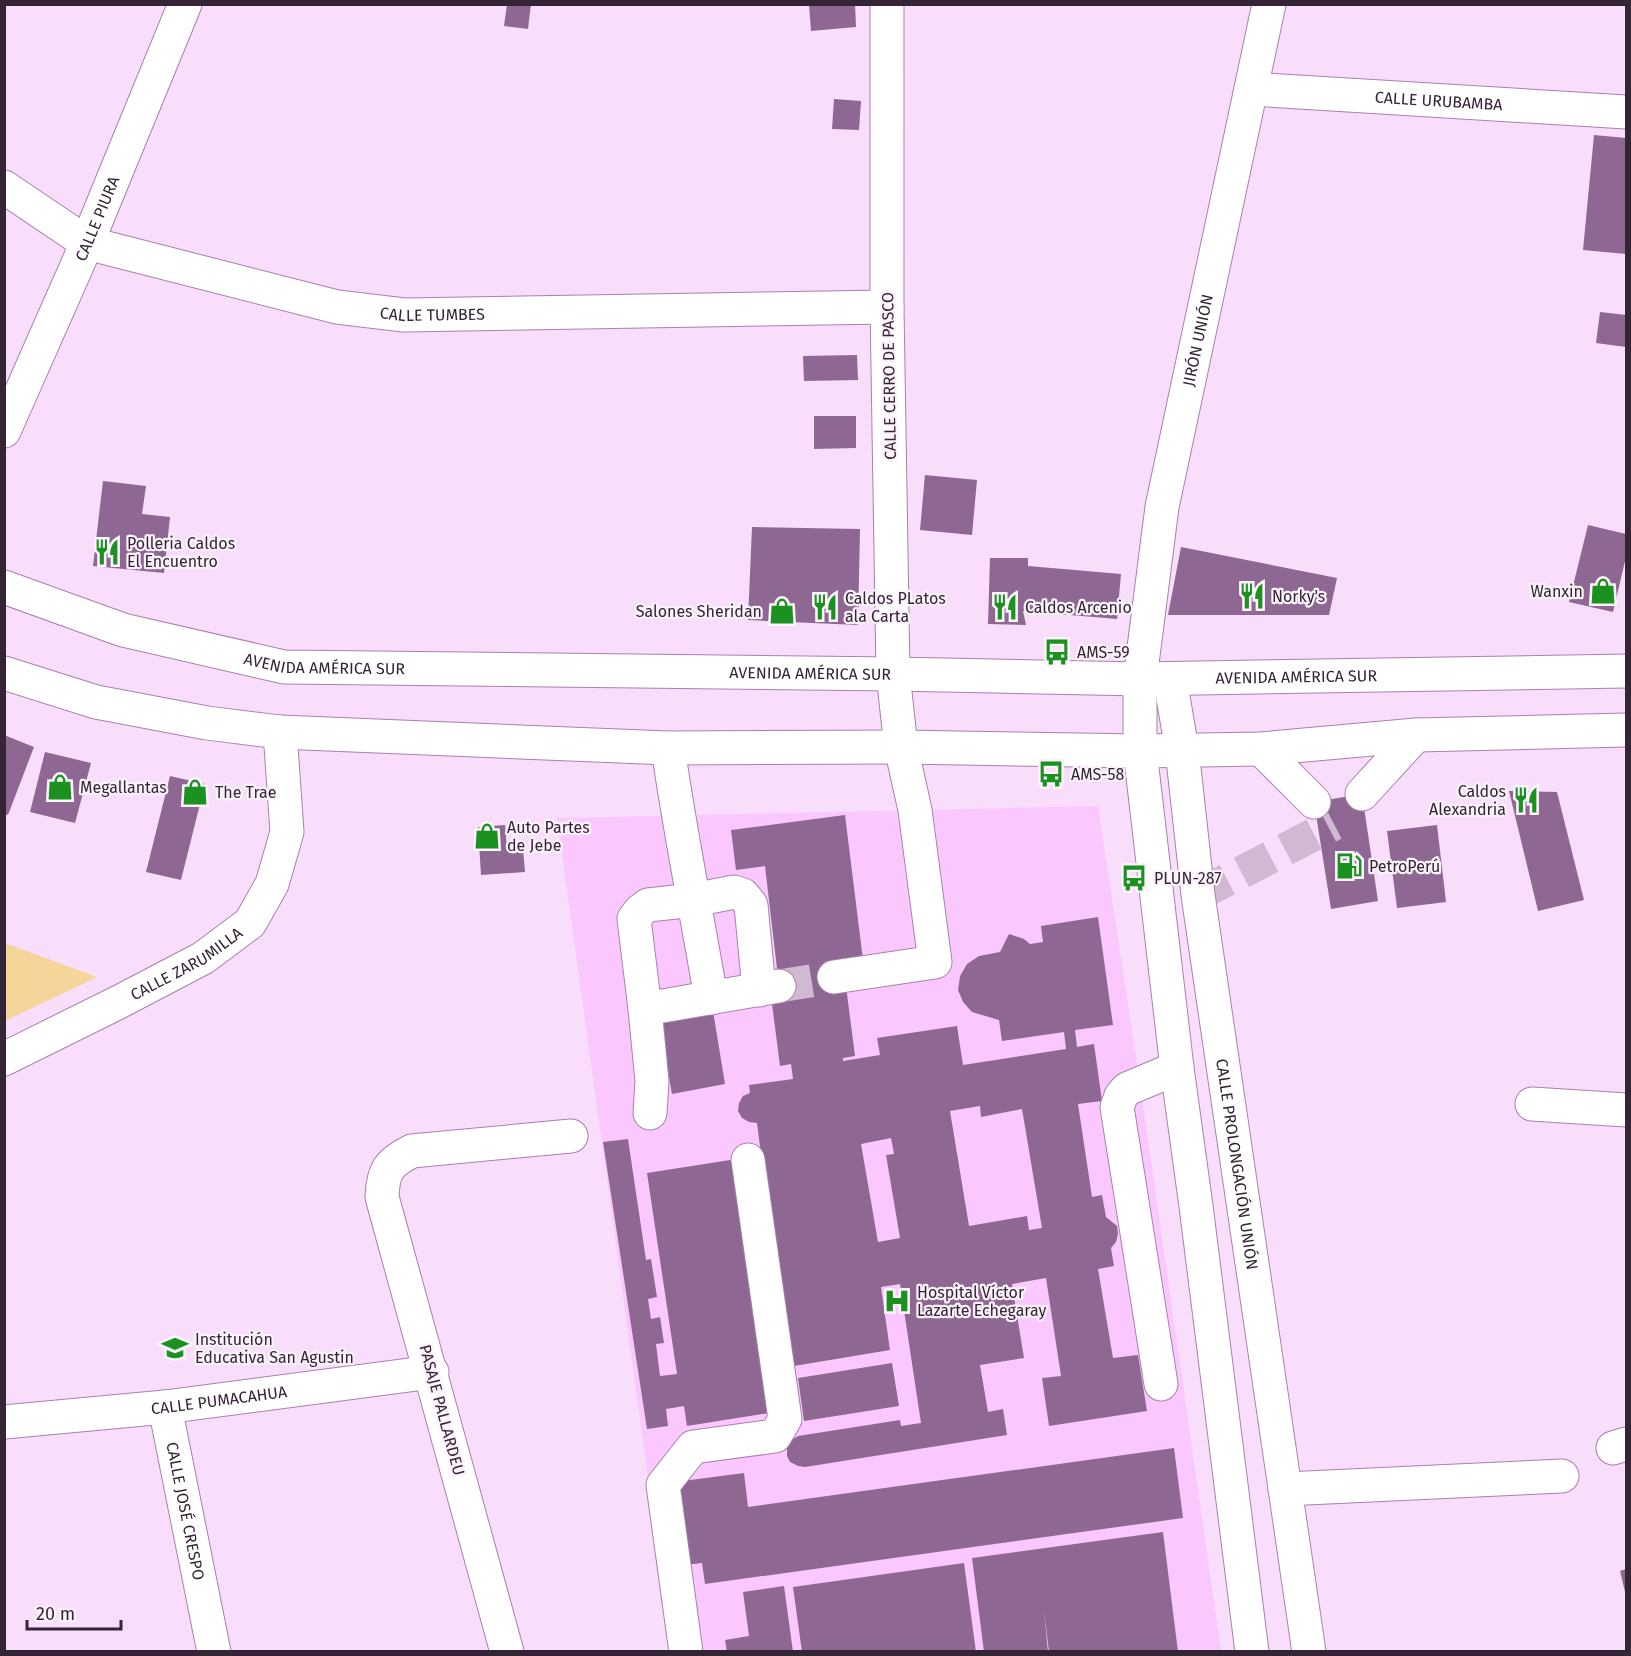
<svg xmlns="http://www.w3.org/2000/svg" width="1631" height="1656" font-family="'Fira Sans',sans-serif">
  <rect width="100%" height="100%" fill="#f8defb"/>
  <path fill="#fac8ff" d="M1098 806 1140 1083 1221 1651H672L557 818Z"/>
  <path fill="#f5d599" d="M5 943 97 977 5 1021Z"/>
  <path fill="#8e6793" fill-rule="evenodd" d="M507 4H531L528 29 504 26Z
    M809 4H855L856 27 811 31Z
    M834 99 861 101 859 130 832 129Z
    M1594 135 1626 138V254L1583 250Z
    M1600 312 1626 315V347L1596 343Z
    M857 355 858 380 804 381 803 356Z
    M814 416H856V448L814 449Z
    M925 475 977 480 972 535 920 530Z
    M103 481 146 486 142 514 170 517 164 573 93 566Z
    M1588 525 1626 534V557L1613 612 1569 602Z
    M752 527 860 529 858 625 748 620Z
    M1181 547 1337 578 1329 615H1168Z
    M990 558H1028V566L1121 574 1117 619 1023 611 1026 625 988 624Z
    M4 735 34 747 8 815 4 814Z
    M45 752 91 763 75 823 30 812Z
    M170 776 205 784 181 880 146 872Z
    M1509 791 1557 792 1584 900 1538 911Z
    M1362 794 1378 901 1331 909 1314 802Z
    M845 815 864 968 846 986 855 1056 843 1058V1061L880 1055 877 1038 957 1026 963 1065 1066 1049 1064 1032 1002 1041 999 1020 972 1012 963 1002 958 990 960 976 967 964 979 956 1000 952 1009 934 1024 939 1030 944 1043 942 1041 926 1098 917 1113 1025 1075 1030 1077 1047 1094 1044 1102 1101 1078 1104 1092 1197 1102 1195 1106 1217 1117 1226 1118 1234 1116 1242 1111 1248 1114 1266 1098 1269 1113 1358 1138 1355 1147 1411 1049 1426 1042 1378 1061 1376 1046 1278 1012 1284 1024 1358 980 1365 988 1412 1003 1409 1007 1435 805 1467 798 1466 790 1462 787 1456V1447L790 1441 798 1436 900 1420 901 1426 921 1423 900 1284 881 1287 890 1350 788 1367 757 1123 749 1122 742 1118 738 1111 739 1103 743 1096 750 1093 749 1085 793 1079 791 1064 780 1066 771 996 780 994 765 866 736 870 731 830ZM980 1106 981 1117 1022 1109 1042 1228 1029 1230 1027 1216 969 1226 950 1111ZM891 1138 894 1154 886 1155 900 1238 878 1242 861 1144Z
    M505 825 507 850 523 849 525 872 481 875 478 827Z
    M1437 825 1446 902 1397 908 1387 831Z
    M712 1005 725 1084 672 1094 658 1014Z
    M628 1139 646 1260 651 1259 657 1297 648 1299 651 1319 660 1317 664 1343 656 1344 660 1376 677 1374 647 1173 743 1158 782 1411 687 1426 684 1406 666 1409 668 1426 647 1429 603 1142Z
    M892 1363 899 1406 804 1421 798 1378Z
    M1174 1448 1183 1518 705 1584 702 1563 685 1565 675 1482 744 1473 748 1507Z
    M1163 1532 1178 1652H1049L1044 1610 1048 1652H984L972 1558Z
    M964 1563 976 1652H802L793 1587Z
    M1626 1569V1596L1620 1571Z
    M784 1586 793 1652H727L725 1640 749 1636 743 1592Z"/>
  <g fill="none" stroke-linecap="round" stroke-linejoin="round">
    <path stroke="#d1b9d4" stroke-width="33" stroke-dasharray="33 16" stroke-linecap="butt" d="M1198 895 1334 824
      M779 986 834 977"/>
    <g stroke="#a980ae" stroke-width="35">
      <g id="minor">
        <path id="s1" d="M1251 89 1626 112"/>
        <path id="s2" d="M4 187 87 243 337 307 404 315 887 307"/>
        <path id="s3" d="M4 431 87 243 185 4"/>
        <path id="s4" d="M1140 679 1162 507 1269 4"/>
        <path d="M668 748C680 832 697 915 711 998"/>
        <path d="M1261 749 1314 802"/>
        <path d="M1362 794 1416 735"/>
        <path d="M834 977 935 962 915 810 901 747 893 674 887 307V4"/>
        <path d="M645 1009 634 919 640 911 648 905 694 900 734 892 743 895 751 905 759 990"/>
        <path id="s5" d="M4 1059 119 1002 203 958 250 923 272 884 287 832 280 732"/>
        <path d="M1532 1104 1626 1110"/>
        <path d="M650 1113 652 1081 645 1009 779 986"/>
        <path d="M1161 1384 1117 1107 1121 1096 1127 1089 1177 1068"/>
        <path id="s6" d="M165 1407 214 1652"/>
        <path id="s7" d="M4 1422 165 1407 432 1372"/>
        <path d="M1613 1448 1626 1444"/>
        <path d="M1285 1489 1562 1476"/>
        <path d="M507 1652 382 1197C383 1171 388 1163 412 1151L571 1136"/>
        <path d="M686 1652 663 1485 693 1447 775 1436 785 1419 748 1160"/>
      </g>
    </g>
    <g stroke="#a980ae" stroke-width="35">
      <g id="major">
        <path id="s8" d="M4 587 123 630 284 667 893 674 1140 679 1626 671"/>
        <path d="M4 673 96 702 207 723 280 732 668 748 901 747 1140 751 1261 749 1416 735 1626 730"/>
        <path d="M1140 679V751L1177 1068 1196 1206 1252 1652"/>
        <path id="s9" d="M1170 679 1182 750 1198 895 1309 1652"/>
      </g>
    </g>
    <use href="#minor" stroke="#fff" stroke-width="33"/>
    <use href="#major" stroke="#fff" stroke-width="33"/>
  </g>
  <defs>
    <g id="restaurant-bare" transform="scale(2.07)"><path d="M-5-6h1v4h1v-4h1v4h1v-4h1v5L-1.5 .5V6h-2V.5L-5-1ZM5-6V6H3V1.5H1.5Q1.5-4 5-6Z" fill="#1b9220" stroke="#fbf2fb" stroke-width="2.5" paint-order="stroke"/></g>
    <g id="shop-bare" transform="scale(2.07)"><path d="M-5-2.5h2.3a2.7 3.5 0 0 1 5.4 0H5L5.5 6h-11ZM-1.5-2.5h3a1.5 2.3 0 0 0-3 0Z" fill="#1b9220" stroke="#fbf2fb" stroke-width="2.5" paint-order="stroke"/></g>
    <g id="bus-bare" transform="scale(2.07)"><path d="M-5-6H5V4H4V6H2V4H-2V6H-4V4H-5ZM-3.5-4V0h7V-4ZM-3.5 1.2v1.5H-2V1.2ZM2 1.2v1.5H3.5V1.2Z" fill="#1b9220" stroke="#fbf2fb" stroke-width="2.5" paint-order="stroke"/></g>
    <g id="fuel-bare" transform="scale(2.07)"><path d="M-5.5-6h7V0h2V4h1.3V-2.5L3-4.5l.8-.8L6-3V5H2.5V1h-1V6h-7ZM-4.2-4.7v3.2H.2V-4.7Z" fill="#1b9220" stroke="#fbf2fb" stroke-width="2.5" paint-order="stroke"/></g>
    <g id="hospital-bare" transform="scale(2.07)"><path d="M-5-5h3v3.5h4V-5h3V5h-3V1.5h-4V5h-3Z" fill="#1b9220" stroke="#fbf2fb" stroke-width="2.5" paint-order="stroke"/></g>
    <g id="school-bare" transform="scale(2.07)"><path d="M0-5L7-2L0 1L-7-2ZM-4 1L0 2.5L4 1V4Q0 6-4 4Z" fill="#1b9220" stroke="#fbf2fb" stroke-width="2.5" paint-order="stroke"/></g>
  </defs>
  <g fill-rule="evenodd">
    <use href="#restaurant-bare" x="107" y="552"/>
    <use href="#shop-bare" x="1603" y="591"/>
    <use href="#restaurant-bare" x="1252" y="596"/>
    <use href="#restaurant-bare" x="825" y="607"/>
    <use href="#restaurant-bare" x="1005" y="607"/>
    <use href="#shop-bare" x="782" y="611"/>
    <use href="#bus-bare" x="1057" y="652"/>
    <use href="#bus-bare" x="1051" y="774"/>
    <use href="#shop-bare" x="60" y="787"/>
    <use href="#shop-bare" x="195" y="792"/>
    <use href="#restaurant-bare" x="1526" y="800"/>
    <use href="#shop-bare" x="487" y="836"/>
    <use href="#fuel-bare" x="1349" y="866"/>
    <use href="#bus-bare" x="1134" y="878"/>
    <use href="#hospital-bare" x="897" y="1301"/>
    <use href="#school-bare" x="175" y="1348"/>
  </g>
  <g text-anchor="middle" dominant-baseline="central" stroke-width="4.5" stroke-linejoin="round" paint-order="stroke">
    <g font-size="16" fill="#352436" stroke="#fbf2fb">
      <text stroke="none"><textPath href="#s1" startOffset="188">CALLE URUBAMBA</textPath></text>
      <text stroke="none"><textPath href="#s3" startOffset="232">CALLE PIURA</textPath></text>
      <text stroke="none"><textPath href="#s2" startOffset="454">CALLE TUMBES</textPath></text>
      <text stroke="none"><textPath href="#s4" startOffset="344">JIRÓN UNIÓN</textPath></text>
      <text transform="translate(889 376) rotate(-91)">CALLE CERRO DE PASCO</text>
      <text stroke="none"><textPath href="#s8" startOffset="332">AVENIDA AMÉRICA SUR</textPath></text>
      <text stroke="none"><textPath href="#s8" startOffset="818">AVENIDA AMÉRICA SUR</textPath></text>
      <text stroke="none"><textPath href="#s8" startOffset="1304">AVENIDA AMÉRICA SUR</textPath></text>
      <text stroke="none"><textPath href="#s5" startOffset="206">CALLE ZARUMILLA</textPath></text>
      <text stroke="none"><textPath href="#s9" startOffset="490">CALLE PROLONGACIÓN UNIÓN</textPath></text>
      <text stroke="none"><textPath href="#s7" startOffset="216">CALLE PUMACAHUA</textPath></text>
      <text transform="translate(442 1410) rotate(75)">PASAJE PALLARDEU</text>
      <text stroke="none"><textPath href="#s6" startOffset="106">CALLE JOSÉ CRESPO</textPath></text>
    </g>
    <g font-size="16" fill="#352436" stroke="#fbf2fb" text-anchor="start">
      <text x="127" y="543">Polleria Caldos<tspan x="127" dy="18">El Encuentro</tspan></text>
      <text x="1583" y="591" text-anchor="end">Wanxin</text>
      <text x="1272" y="596">Norky's</text>
      <text x="845" y="598">Caldos PLatos<tspan x="845" dy="18">ala Carta</tspan></text>
      <text x="1025" y="607">Caldos Arcenio</text>
      <text x="762" y="611" text-anchor="end">Salones Sheridan</text>
      <text x="1077" y="652">AMS-59</text>
      <text x="1071" y="774">AMS-58</text>
      <text x="80" y="787">Megallantas</text>
      <text x="1506" y="791" text-anchor="end">Caldos<tspan x="1506" dy="18">Alexandria</tspan></text>
      <text x="215" y="792">The Trae</text>
      <text x="507" y="827">Auto Partes<tspan x="507" dy="18">de Jebe</tspan></text>
      <text x="1369" y="866">PetroPerú</text>
      <text x="1154" y="878">PLUN-287</text>
      <text x="917" y="1292">Hospital Víctor<tspan x="917" dy="18">Lazarte Echegaray</tspan></text>
      <text x="195" y="1339">Institución<tspan x="195" dy="18">Educativa San Agustin</tspan></text>
    </g>
  </g>
  <rect width="1631" height="1656" fill="none" stroke="#352436" stroke-width="12"/>
  <path d="M27 1620v9h94v-9" fill="none" stroke="#352436" stroke-width="3"/>
  <text x="36" y="1620" font-size="18" fill="#352436" stroke="#fbf2fb" stroke-width="4.5" paint-order="stroke">20 m</text>
</svg>
